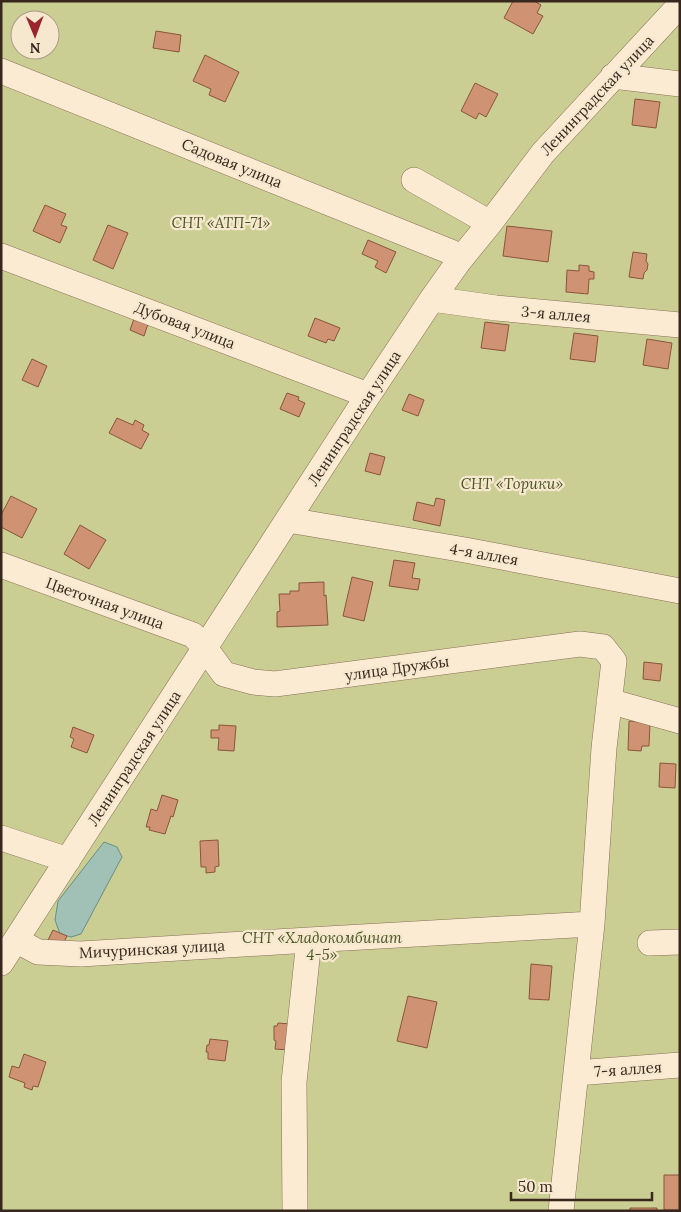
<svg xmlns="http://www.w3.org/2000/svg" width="681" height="1212" font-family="Lora,serif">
  <rect width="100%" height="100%" fill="#efdebf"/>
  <path fill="#cbce93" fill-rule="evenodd" d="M1 1H680V1211H1ZM20 20H50V50H20Z"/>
  <path fill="#a2c1b6" stroke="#698f83" d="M104 842 117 847 122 857 81 934 71 937 60 934 55 920 58 901Z"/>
  <path fill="#cf9373" stroke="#89553c" d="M513 1H534L541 5 537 13 543 16 533 34 504 18Z
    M156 31 181 35 179 52 153 48Z
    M205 55 239 72 225 102 209 95 211 89 193 81Z
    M475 83 498 94 486 117 479 113 476 119 461 111Z
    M635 99 660 102 656 128 632 125Z
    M45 205 66 214 61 225 67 227 60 243 33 231Z
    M108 225 128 233 113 269 93 260Z
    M507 226 552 231 548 262 503 256Z
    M368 240 396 252 386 273 375 267 378 261 362 254Z
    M633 252 647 254 646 261 648 264 647 270 644 273 643 279 629 277Z
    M579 265 589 266V271L594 272V279H589L588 294 566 292 567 270 579 271Z
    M135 316 149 321 144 336 130 330Z
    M315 318 340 328 334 341 328 339 326 343 308 336Z
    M485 322 509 325 505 351 481 348Z
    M574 333 598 336 595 362 570 359Z
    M647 339 672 343 668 369 643 365Z
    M32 359 47 366 38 387 22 380Z
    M287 393 299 397 298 400 305 403 299 417 280 409Z
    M409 394 424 400 418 416 402 410Z
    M117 418 133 425 135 420 144 425 142 430 149 434 141 449 109 433Z
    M370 453 385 457 380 475 365 471Z
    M11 496 37 509 22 538 1 527V515Z
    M436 498 445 500 440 526 413 520 417 502 434 506Z
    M80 525 106 540 89 569 64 554Z
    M394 560 415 563 412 578 420 579 418 590 389 586Z
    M352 577 373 582 364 621 343 616Z
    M324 582V596L326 595 328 625 277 627V612L280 611 279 594H290V591H299V583Z
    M644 662 662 664 660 681 643 679Z
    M629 721 650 723 649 746H642L641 751 628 750Z
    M219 725 236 726 234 751 218 750 219 738H211V730H219Z
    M73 727 94 735 87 753 71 747 74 739 70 737Z
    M660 763 676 764 675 788 659 787Z
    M162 795 178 800 173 817 171 816 165 834 149 830 150 827H146L151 809 157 811Z
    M218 840 219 866 215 867V872L206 873V867H201L200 841Z
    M53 930 67 936 61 948 47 942Z
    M531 964 552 966 549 1000 529 999Z
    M408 996 437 1002 427 1048 397 1041Z
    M278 1023 291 1024 289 1050 275 1049 276 1041 274 1040V1026H277Z
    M210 1039 228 1041 225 1061 208 1059V1052H206L207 1045H209Z
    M24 1054 46 1062 38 1087 33 1086 32 1090 24 1087 25 1083 9 1077 12 1066 19 1068Z
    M664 1175H680V1210H664Z
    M630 1208H657V1211H630Z"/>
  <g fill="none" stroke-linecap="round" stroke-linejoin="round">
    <g stroke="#896e57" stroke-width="26">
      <path id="minor" d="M1 71 451 252 459 261
        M613 76 680 84
        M414 180 490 223
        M1 256 357 391 367 397
        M432 299 496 308 680 325
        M288 520 465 550 680 591
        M1 565 193 635 205 648 224 674 253 682 275 684 580 644 603 647 614 661 604 748 592 924 561 1211
        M609 701 680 721
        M1 838 68 860
        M16 940 38 952 81 954 309 940 592 924
        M650 943 680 942
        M1 963 367 397 432 299 459 261 490 223 543 153 680 5
        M576 1073 680 1065
        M295 1211 294 1082 309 940"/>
    </g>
    <use href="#minor" stroke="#faebd2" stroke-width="25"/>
  </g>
  <g text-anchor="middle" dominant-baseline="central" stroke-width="4.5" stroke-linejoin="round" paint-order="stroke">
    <g font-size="15" fill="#37271c" stroke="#f6e8cf">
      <text transform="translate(597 95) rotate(-47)">Ленинградская улица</text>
      <text transform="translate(232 163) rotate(22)">Садовая улица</text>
      <text transform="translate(556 314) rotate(5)">3-я аллея</text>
      <text transform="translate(185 325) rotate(21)">Дубовая улица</text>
      <text transform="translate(354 418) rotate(-57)">Ленинградская улица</text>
      <text transform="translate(484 554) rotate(10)">4-я аллея</text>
      <text transform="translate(105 603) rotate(20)">Цветочная улица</text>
      <text transform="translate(397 668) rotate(-8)">улица Дружбы</text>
      <text transform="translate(134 758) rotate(-57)">Ленинградская улица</text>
      <text transform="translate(152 949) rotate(-3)">Мичуринская улица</text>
      <text transform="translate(628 1069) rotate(-4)">7-я аллея</text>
    </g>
    <g font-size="15" font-style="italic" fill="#4b5522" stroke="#f6e8cf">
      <text x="221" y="222">СНТ «АТП-71»</text>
      <text x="512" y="483">СНТ «Торики»</text>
      <text x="322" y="937">СНТ «Хладокомбинат<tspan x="322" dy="17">4-5»</tspan></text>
    </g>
  </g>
  <rect width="681" height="1212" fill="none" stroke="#37271c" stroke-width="5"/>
  <g transform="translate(35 35) rotate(179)"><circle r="24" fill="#f6e8cf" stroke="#aa9b87"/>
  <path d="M0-4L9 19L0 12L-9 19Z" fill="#9a252e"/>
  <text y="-8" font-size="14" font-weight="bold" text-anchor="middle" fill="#37271c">N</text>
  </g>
  <path d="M511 1192v8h141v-8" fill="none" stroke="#37271c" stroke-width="2.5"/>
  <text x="518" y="1192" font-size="15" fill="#37271c" stroke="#f6e8cf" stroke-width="4" paint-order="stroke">50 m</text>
</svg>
